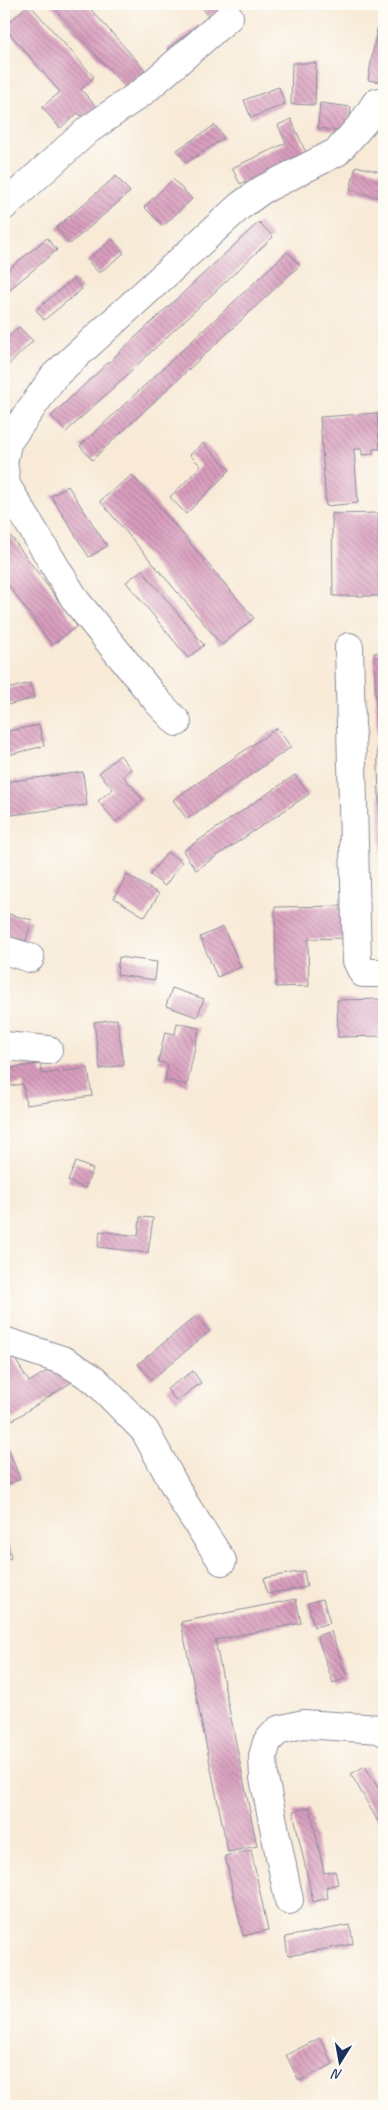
<svg xmlns="http://www.w3.org/2000/svg" width="388" height="2110" font-family="Caveat,sans-serif">
  <defs>
    <pattern id="building-back-hatch" width="6" height="6" patternUnits="userSpaceOnUse" patternTransform="scale(1.25)"><rect width="6" height="6" fill="#d99dbd"/><path d="M-1 5l2 2M0 0l6 6M5-1l2 2" fill="none" stroke="#af809d"/></pattern>
  </defs>
  <rect width="100%" height="100%" fill="#fdfcf7"/>
  <filter id="ink" filterUnits="userSpaceOnUse"><feTurbulence type="fractalNoise" baseFrequency=".02" numOctaves="2"/><feDisplacementMap in="SourceGraphic" scale="10" xChannelSelector="R" yChannelSelector="G"/><feConvolveMatrix kernelMatrix="1 2 1 2 8 2 1 2 1" color-interpolation-filters="sRGB"/></filter>
  <filter id="wash" filterUnits="userSpaceOnUse"><feTurbulence type="fractalNoise" baseFrequency=".0096" numOctaves="4" result="noise"/><feDisplacementMap in="SourceGraphic" scale="20" xChannelSelector="R" yChannelSelector="G"/><feGaussianBlur stdDeviation="1.12" result="paint"/><feColorMatrix in="noise" values="0 0 0 0 0 0 0 0 0 0 0 0 0 0 0 0 0 1.4 0 .05"/><feComposite in="paint" operator="in"/></filter>
  <g filter="url(#wash)">
    <rect width="100%" height="100%" fill="#f8ead7"/>
    <g id="blocks">
      <path fill="url(#building-back-hatch)" d="M29 4 94 77 81 89 97 108 84 119 78 113 60 128 42 107 60 92 4 27Z
        M50 4H86L145 70 126 88Z
        M200 4H225L227 5 209 17Z
        M198 25 204 34 173 57 167 49Z
        M377 29 384 30V83L368 80Z
        M292 63H316L315 105 291 104Z
        M279 87 285 104 251 118 244 100Z
        M320 103 351 107 348 132 318 128Z
        M291 119 306 153 240 184 232 168 286 143 278 125Z
        M215 125 224 138 186 163 177 150Z
        M356 166 384 173V199L350 190Z
        M116 176 130 192 70 244 56 228Z
        M173 179 192 199 163 226 144 207Z
        M259 222 273 237 66 432 51 416Z
        M47 238 57 250 9 290 4 285V263L9 269Z
        M112 239 124 253 99 273 87 260Z
        M287 252 300 265 92 460 80 446Z
        M73 279 82 289 44 320 36 310Z
        M19 327 33 341 4 369V341Z
        M377 413 380 449H373V454L362 455V449H354L358 503 326 506 320 417Z
        M203 443 230 470 186 514 170 497 201 466 190 455Z
        M132 475 254 618 222 645 100 501Z
        M68 486 107 546 89 557 51 496Z
        M378 513 379 596H333L332 514Z
        M4 527 77 626 52 645 4 579Z
        M142 570 204 645 188 658 126 582Z
        M384 652V911H383L374 653Z
        M30 683 34 698 4 706V690Z
        M39 725 44 746 4 756V732Z
        M277 728 291 747 187 819 173 800Z
        M120 755 131 769 123 776 143 799 116 822 98 801 113 789 99 773Z
        M83 772 87 805 4 816V782Z
        M295 775 309 794 196 870 183 851Z
        M167 852 182 862 165 886 150 875Z
        M127 875 159 894 145 917 114 898Z
        M343 906 344 938 308 939 309 986 276 987 275 907Z
        M4 913 32 920 26 941 4 935Z
        M223 927 241 967 217 977 200 937Z
        M119 957 157 962 155 980 117 975Z
        M172 988 204 999 197 1017 166 1006Z
        M384 999V1036L338 1037 337 1000Z
        M117 1019 124 1065 100 1069 94 1022Z
        M177 1023 199 1028 187 1085 165 1080 168 1064 158 1062 165 1032 175 1034Z
        M40 1064 42 1074 88 1068 92 1096 26 1105 23 1084 4 1087V1069Z
        M76 1162 93 1169 85 1188 68 1181Z
        M140 1217 153 1218 148 1253 98 1247 100 1231 138 1236Z
        M196 1316 209 1332 151 1380 138 1364Z
        M12 1354 29 1382 60 1363 72 1382 13 1420 4 1406V1359Z
        M193 1371 201 1383 176 1401 167 1389Z
        M9 1450 20 1479 4 1486V1452Z
        M4 1525 11 1558 4 1560Z
        M304 1571 307 1587 267 1594 264 1578Z
        M296 1599 301 1623 215 1640 257 1846 228 1852 181 1622Z
        M323 1599 330 1623 314 1627 308 1603Z
        M331 1631 347 1678 333 1683 317 1636Z
        M365 1766 384 1798V1832L351 1774Z
        M310 1807 324 1873 335 1871 338 1884 326 1887 328 1898 313 1902 293 1811Z
        M251 1850 268 1930 243 1936 225 1856Z
        M350 1925 353 1944 288 1956 285 1937Z
        M320 2038 333 2064 299 2081 286 2055Z"/>
    </g>
  </g>
  <g filter="url(#ink)">
    <use href="#blocks" fill-opacity="0" stroke="#8a8c9a" stroke-width="1"/>
    <g fill="none" stroke-linecap="round" stroke-linejoin="round">
      <g stroke="#8a8c9a" stroke-width="30">
        <path id="minor" d="M4 206 88 130 144 91 229 17
          M4 459 7 443 54 376 240 206 262 190 337 152 363 123 376 103 384 101
          M4 468 6 485 76 601 158 702 177 722
          M349 647 357 961 363 973H384
          M4 950 30 958
          M4 1046 48 1050
          M4 1341 65 1361 95 1380 145 1431 184 1503 222 1561
          M289 1900 264 1778 263 1756 267 1742 278 1730 303 1724 380 1729 384 1732"/>
      </g>
      <use href="#minor" stroke="#fff" stroke-width="28"/>
    </g>
  </g>
  <rect width="388" height="2110" fill="none" stroke="#fdfcf7" stroke-width="20"/>
  <g transform="translate(340 2062) rotate(191)" stroke="#fdfcf7" stroke-width="4" paint-order="stroke">
  <path d="M0-4L9 19L0 12L-9 19Z" fill="#1b2f5e"/>
  <text y="-8" font-size="14" font-weight="bold" text-anchor="middle" fill="#1b2f5e">N</text>
  </g>
</svg>
